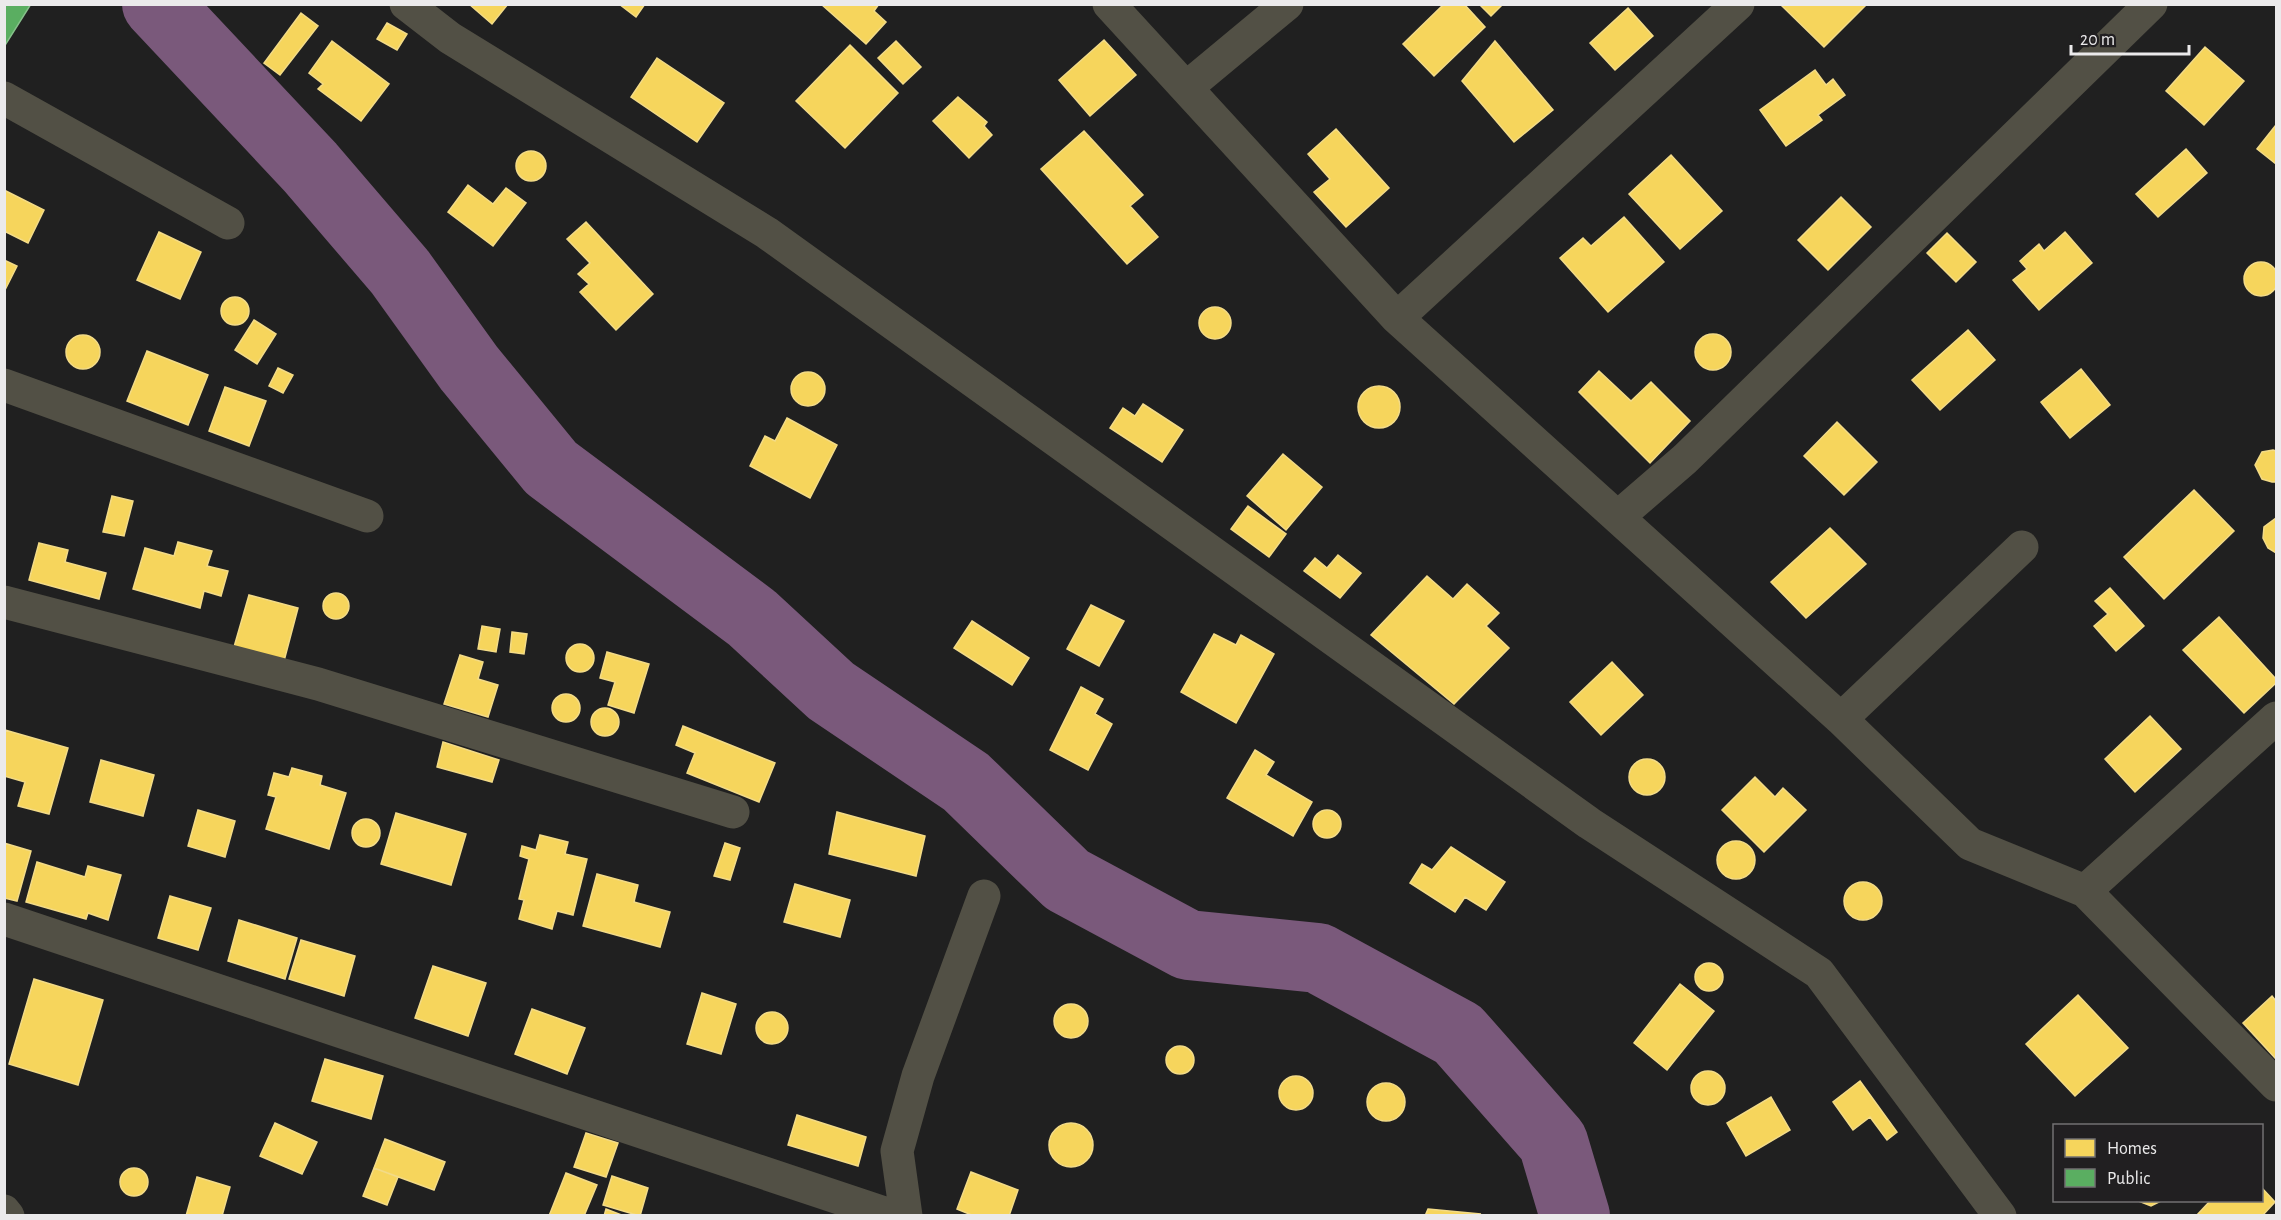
<svg xmlns="http://www.w3.org/2000/svg" width="2281" height="1220" font-family="'Alegreya Sans',sans-serif">
  <rect width="100%" height="100%" fill="#202020"/>
  <path fill="#f6d55c" stroke="#f3db87" stroke-width="1.5" d="M469 4H508L492 24Z
    M619 4H645L636 17Z
    M821 4H879L874 11 886 22 866 44Z
    M1444 4H1464L1485 27 1434 76 1403 44Z
    M1479 4H1503L1491 16Z
    M1780 4H1867L1824 47Z
    M1628 8 1653 36 1615 70 1590 43Z
    M301 13 318 26 280 75 264 63Z
    M387 23 407 34 397 50 377 39Z
    M1104 40 1136 75 1090 116 1059 80Z
    M332 41 389 84 361 121 318 89 323 84 309 73Z
    M896 41 921 67 903 84 878 58Z
    M1495 41 1553 110 1514 142 1462 81Z
    M850 45 898 93 845 148 796 101Z
    M2205 47 2244 81 2204 125 2166 91Z
    M657 58 724 103 697 142 631 97Z
    M1815 70 1826 85 1833 79 1845 95 1818 115 1822 120 1786 146 1760 110Z
    M958 97 987 122 984 126 992 135 969 158 933 121Z
    M2276 125V164L2257 149Z
    M1336 129 1389 188 1346 227 1314 192 1330 179 1308 154Z
    M1084 131 1143 195 1130 206 1158 237 1127 264 1041 169Z
    M2186 149 2207 173 2158 217 2136 194Z
    M516 166a15 15 0 1 1 30 0a15 15 0 1 1-30 0Z
    M1671 155 1722 211 1680 249 1629 194Z
    M468 185 493 204 506 188 526 203 493 246 448 212Z
    M4 190 44 210 28 243 4 231Z
    M1841 197 1871 227 1828 270 1798 240Z
    M1624 217 1664 262 1608 312 1560 258 1583 238 1591 246Z
    M586 222 653 294 616 330 580 292 589 284 578 274 590 263 567 239Z
    M159 232 201 252 180 299 137 280Z
    M2065 232 2092 263 2039 310 2013 280 2027 269 2020 261 2039 244 2044 251Z
    M1947 233 1976 262 1956 282 1927 253Z
    M4 260 17 266 4 292Z
    M2244 279a17 17 0 1 1 34 0a17 17 0 1 1-34 0Z
    M221 311a14 14 0 1 1 28 0a14 14 0 1 1-28 0Z
    M1199 323a16 16 0 1 1 32 0a16 16 0 1 1-32 0Z
    M254 320 276 334 257 364 235 350Z
    M1968 330 1995 360 1940 410 1912 380Z
    M1695 352a18 18 0 1 1 36 0a18 18 0 1 1-36 0Z
    M66 352a17 17 0 1 1 34 0a17 17 0 1 1-34 0Z
    M147 351 208 375 188 425 127 401Z
    M278 368 293 375 283 393 269 386Z
    M2081 369 2110 405 2070 438 2041 402Z
    M1599 371 1631 401 1651 382 1690 421 1650 463 1579 392Z
    M791 389a17 17 0 1 1 34 0a17 17 0 1 1-34 0Z
    M1358 407a21 21 0 1 1 42 0a21 21 0 1 1-42 0Z
    M225 387 266 401 249 446 209 431Z
    M1143 404 1183 430 1162 462 1110 428 1123 408 1135 416Z
    M787 418 837 445 810 498 750 466 765 436 775 441Z
    M1837 422 1877 462 1844 495 1804 456Z
    M2273 450 2276 451V482H2272L2262 479 2255 465 2262 452Z
    M1283 454 1322 487 1286 530 1247 496Z
    M2194 490 2234 531 2164 599 2124 557Z
    M112 496 133 501 124 536 103 532Z
    M1248 506 1286 534 1269 557 1231 529Z
    M2276 518V553L2268 548 2263 538 2264 527Z
    M1830 528 1866 564 1806 618 1771 582Z
    M178 542 212 551 207 566 228 571 221 596 204 591 200 608 133 589 145 548 174 556Z
    M39 543 68 550 65 562 106 573 99 599 29 580Z
    M1338 555 1361 573 1340 598 1304 571 1315 558 1327 568Z
    M1427 576 1453 599 1467 584 1499 613 1486 626 1509 648 1454 704 1371 635Z
    M2110 588 2144 626 2116 651 2094 626 2108 614 2095 601Z
    M323 606a13 13 0 1 1 26 0a13 13 0 1 1-26 0Z
    M249 595 298 608 284 661 234 647Z
    M1091 605 1124 621 1099 666 1067 649Z
    M2219 617 2276 679V683L2244 713 2183 650Z
    M972 621 1029 658 1012 685 954 648Z
    M482 626 500 629 496 652 478 649Z
    M512 632 527 634 524 654 510 652Z
    M1214 634 1236 645 1241 635 1274 654 1236 723 1181 692Z
    M566 658a14 14 0 1 1 28 0a14 14 0 1 1-28 0Z
    M607 652 649 664 634 713 608 705 615 682 600 678Z
    M460 655 483 662 478 679 498 685 488 717 444 704Z
    M1612 662 1643 695 1601 735 1570 702Z
    M1081 687 1103 699 1095 714 1112 724 1088 770 1050 750Z
    M552 708a14 14 0 1 1 28 0a14 14 0 1 1-28 0Z
    M591 722a14 14 0 1 1 28 0a14 14 0 1 1-28 0Z
    M2150 716 2181 749 2135 792 2105 759Z
    M683 726 775 763 759 802 687 773 695 753 676 745Z
    M5 730 68 748 49 814 18 806 25 782 4 776Z
    M443 742 499 760 492 782 437 767Z
    M1255 750 1274 762 1266 775 1312 802 1293 836 1227 798Z
    M1629 777a18 18 0 1 1 36 0a18 18 0 1 1-36 0Z
    M101 760 154 775 143 816 90 802Z
    M292 768 322 776 320 785 346 793 329 849 266 829 276 797 268 795 274 773 289 777Z
    M1755 777 1775 797 1783 788 1806 810 1764 852 1722 810Z
    M1313 824a14 14 0 1 1 28 0a14 14 0 1 1-28 0Z
    M198 810 235 821 225 857 188 846Z
    M837 812 925 836 916 876 829 854Z
    M396 813 466 834 451 885 381 864Z
    M352 833a14 14 0 1 1 28 0a14 14 0 1 1-28 0Z
    M540 835 568 842 565 854 587 859 573 915 557 911 552 929 519 919 524 900 519 899 529 859 520 856 522 846 536 850Z
    M1717 860a19 19 0 1 1 38 0a19 19 0 1 1-38 0Z
    M4 843 31 851 17 901 4 898Z
    M725 843 740 848 730 880 714 876Z
    M1451 847 1505 882 1486 910 1465 897 1455 912 1410 883 1422 864 1432 870Z
    M37 862 85 877 88 866 121 875 108 920 88 913 86 919 26 902Z
    M597 874 638 885 634 902 670 912 660 947 583 926Z
    M1844 901a19 19 0 1 1 38 0a19 19 0 1 1-38 0Z
    M795 884 850 900 840 937 784 922Z
    M170 896 211 908 198 950 158 938Z
    M239 920 297 938 285 979 228 961Z
    M301 940 355 956 344 996 289 979Z
    M1695 977a14 14 0 1 1 28 0a14 14 0 1 1-28 0Z
    M433 966 486 983 468 1036 415 1018Z
    M34 979 103 1000 78 1085 9 1064Z
    M1680 984 1714 1011 1667 1070 1634 1043Z
    M702 993 736 1004 721 1054 687 1044Z
    M2078 995 2128 1048 2075 1096 2026 1044Z
    M2272 996 2276 1001V1059L2243 1023Z
    M1054 1021a17 17 0 1 1 34 0a17 17 0 1 1-34 0Z
    M532 1009 585 1028 567 1074 515 1054Z
    M756 1028a16 16 0 1 1 32 0a16 16 0 1 1-32 0Z
    M1166 1060a14 14 0 1 1 28 0a14 14 0 1 1-28 0Z
    M325 1059 383 1076 371 1119 312 1101Z
    M1691 1088a17 17 0 1 1 34 0a17 17 0 1 1-34 0Z
    M1279 1093a17 17 0 1 1 34 0a17 17 0 1 1-34 0Z
    M1860 1081 1897 1132 1887 1140 1870 1117 1853 1130 1833 1102Z
    M1367 1102a19 19 0 1 1 38 0a19 19 0 1 1-38 0Z
    M1771 1097 1790 1130 1746 1156 1727 1123Z
    M797 1115 866 1137 858 1166 788 1145Z
    M1049 1145a22 22 0 1 1 44 0a22 22 0 1 1-44 0Z
    M275 1123 317 1142 302 1174 260 1156Z
    M586 1133 618 1143 606 1177 574 1167Z
    M385 1139 445 1162 434 1190 374 1168Z
    M120 1182a14 14 0 1 1 28 0a14 14 0 1 1-28 0Z
    M374 1168 398 1177 387 1205 363 1196Z
    M971 1172 1018 1190 1009 1216H974L957 1209Z
    M566 1173 597 1185 584 1216H549Z
    M612 1176 648 1188 640 1216 603 1205Z
    M197 1177 230 1187 222 1216H186Z
    M2262 1188 2275 1202 2262 1216H2196L2211 1200H2262Z
    M2136 1200H2163L2151 1206Z
    M606 1209 624 1216H604Z
    M1428 1209 1481 1214 1425 1216Z"/>
  <path fill="#5aae61" stroke="#86c08a" stroke-width="1.5" d="M4 4H31L4 47Z"/>
  <g fill="none" stroke-linecap="round" stroke-linejoin="round">
    <path stroke="#7a597b" stroke-width="70" d="M157 4 310 167 400 272 469 368 551 468 752 618 831 691 966 782 1067 880 1188 945 1318 958 1458 1034 1553 1142 1575 1216"/>
    <path stroke="#525045" stroke-width="33" d="M406 4 450 38 767 233 1589 823 1819 973 2000 1216
      M1109 4 1397 318 1841 719 1970 844 2085 891 2276 1085
      M1186 88 1287 4
      M4 98 228 223
      M1397 318 1738 4
      M4 385 367 516
      M1619 516 1685 459 2151 4
      M4 602 318 684 733 812
      M1841 719 2022 547
      M2085 891 2276 718
      M4 919 893 1216
      M4 1211 8 1216
      M906 1216 897 1151 918 1076 984 896"/>
  </g>
  <rect width="2281" height="1220" fill="none" stroke="#ebeaeb" stroke-width="12"/>
  <rect x="2053" y="1124" width="210" height="78" fill="#211f21" stroke="#727072" stroke-width="1.5"/>
  <rect x="2065" y="1139" width="30" height="18" fill="#f6d55c" stroke="#727072" stroke-width="1.5"/>
  <text x="2107" y="1154" font-size="18" fill="#ebeaeb">Homes</text>
  <rect x="2065" y="1169" width="30" height="18" fill="#5aae61" stroke="#727072" stroke-width="1.5"/>
  <text x="2107" y="1184" font-size="18" fill="#ebeaeb">Public</text>
  <path d="M2071 45v9h118v-9" fill="none" stroke="#ebeaeb" stroke-width="3"/>
  <text x="2080" y="45" font-size="18" fill="#ebeaeb" stroke="#211f21" stroke-width="4.5" paint-order="stroke">20 m</text>
</svg>
